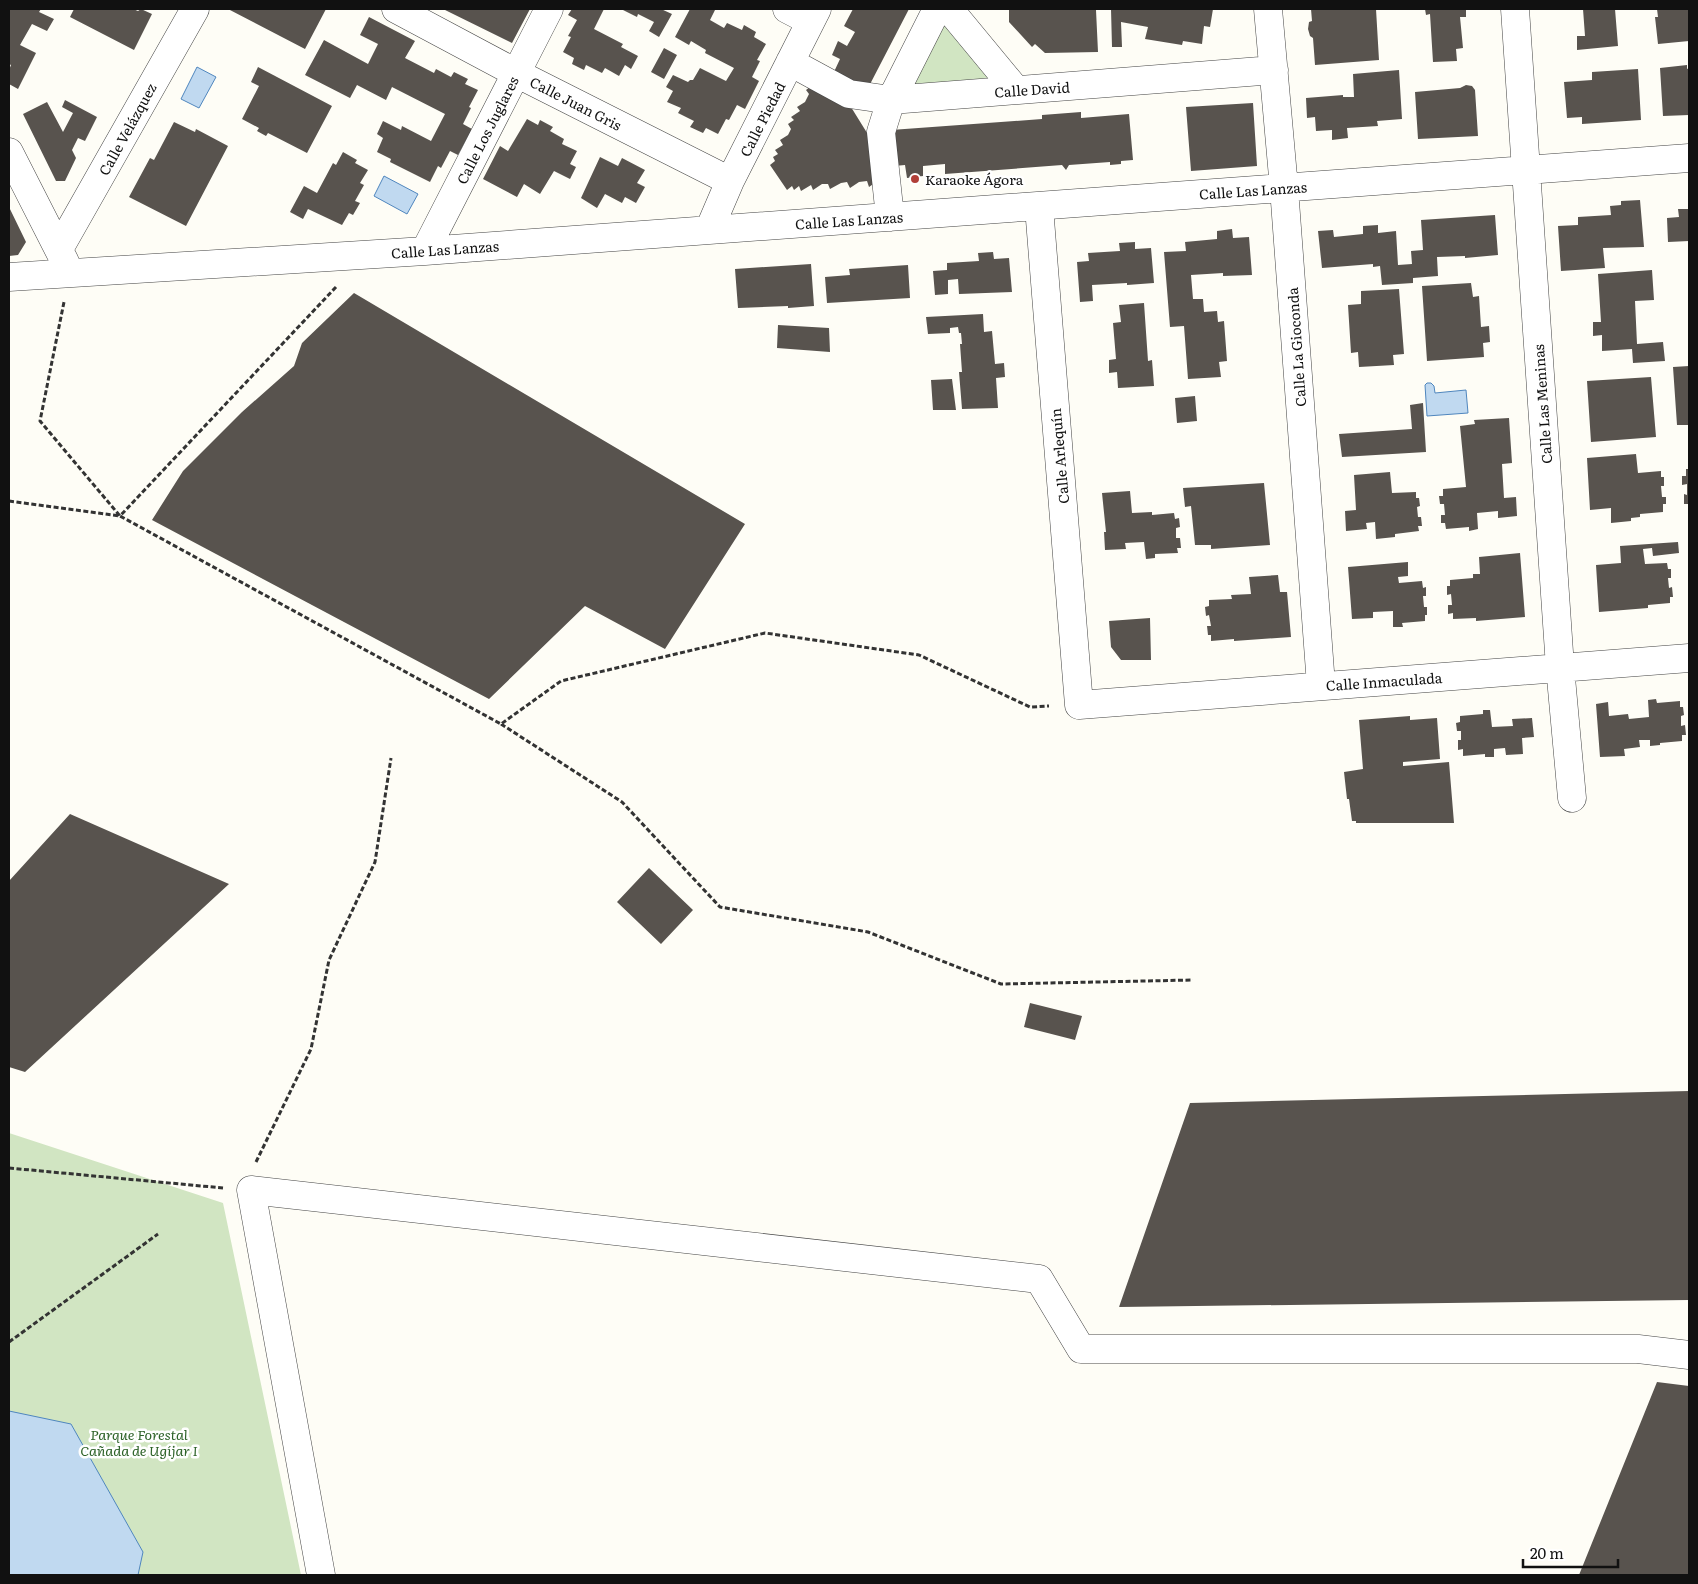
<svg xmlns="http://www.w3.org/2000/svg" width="1698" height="1584" font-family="Literata,serif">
  <rect width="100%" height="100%" fill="#fefdf6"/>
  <path fill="#d1e5c2" d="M937 9 1016 90 891 100Z
    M9 1133 223 1203 301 1575H9Z"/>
  <path fill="#c0d9f0" stroke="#4f86be" d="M197 67 216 77 199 108 181 99Z
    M384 176 418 194 407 214 374 196Z
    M1427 383H1431L1434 386 1435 393 1466 390 1468 413 1427 416 1425 385Z
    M9 1411 71 1424 143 1552 138 1575H9Z"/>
  <path fill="#58534e" d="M9 9H41L39 12 54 19 47 31 32 24 20 45 36 53 18 89 9 84V70L11 65 9 64Z
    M74 9H133L138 11 141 9 152 14 134 50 70 17Z
    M228 9H326L305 49Z
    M443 9H530L512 43Z
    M572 9H604L594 29 623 44 621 47 638 56 631 69 625 65 619 76 605 68 602 73 586 65 584 70 572 64 574 58 563 52 571 37 568 36 577 20 568 15Z
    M621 9H661L672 14 659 37 649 31 654 22 638 14 637 17Z
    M690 9H713L715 10 710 20 724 28 727 23 742 30 744 25 756 32 754 37 766 44 757 60 760 61 752 77 759 81 745 109 737 105 729 120 726 119 718 134 706 128 703 133 690 127 694 121 678 113 681 108 667 102 673 91 666 87 673 75 688 82 690 80H693L700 68 726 81 734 68 705 53 706 50 691 41 689 45 675 37Z
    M853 9H909L867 90 833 74 840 59 832 55 838 41 847 46 855 32 844 26Z
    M1009 9 1096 10 1098 52 1045 53 1035 44 1032 47 1009 22Z
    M1111 9H1213L1210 27 1204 26 1202 44 1183 41 1182 45 1145 39 1148 27 1121 22 1122 47H1112Z
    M1311 9H1376L1379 60 1315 65 1313 38 1310 36 1308 29 1309 22 1312 21Z
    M1425 9H1466V17H1460L1463 48 1456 49 1457 61 1433 62 1430 14 1426 15Z
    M1583 9H1615L1618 46 1577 50V36H1585Z
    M1657 9H1689V41L1658 44 1655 17H1658Z
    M369 17 415 41 405 58 434 73 436 69 451 77 454 72 468 79 465 84 478 90 469 107 471 108 463 124 472 129 458 155 450 151 441 168 438 166 430 182 390 162 391 159 377 152 383 138 377 134 383 121 401 130 402 126 431 141 445 114 392 87 386 100 357 85 350 98 305 75 324 40 368 64 378 44 360 35Z
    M664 48 677 55 664 79 651 72Z
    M1687 65V69L1689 68V115L1663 116 1660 68Z
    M258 67 332 106 307 153 268 133 266 136 257 131 259 128 242 119 259 86 251 82Z
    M1638 69 1641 120 1582 124V117L1567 118 1564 82 1592 80V72Z
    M1399 70 1402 119 1377 121 1378 126 1347 128 1348 138 1332 140V130L1316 131 1315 117 1307 118 1306 98 1343 95V97H1354L1353 74Z
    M815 83 846 99 877 149 879 180 869 187 867 181 859 182 850 188 847 182 841 183 830 189 828 184H822L813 190 811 185 801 191 799 186 794 190 792 186 787 190 770 165 775 161 773 157 778 154 775 150 783 145 780 140 788 135 791 129 788 124 794 120 791 117 800 111 797 107 805 102 809 94 806 90Z
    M1466 85 1472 86 1475 90 1478 136 1418 139 1415 92 1460 88Z
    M65 100 97 117 85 141 78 138 72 150 76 158 65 181H56L23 114 47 102 63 132 73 113 62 107Z
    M1253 103 1257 166 1191 171 1186 107Z
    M1081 112V118L1129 114 1133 160 1121 161V164L1110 165V162L1069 165 1066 170 1062 165 945 174V164L923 166V176L907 178 905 165 894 166 891 130 1042 119V115Z
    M527 119 538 125 540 120 553 127 550 131 564 139 562 144 577 151 570 164 576 167 570 179 554 171 540 194 524 184 517 197 483 179 500 146 508 151Z
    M174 122 195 132 196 129 228 146 186 226 129 197 150 158 154 160Z
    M343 152 357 160 355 163 368 170 360 183 364 185 355 201 360 203 353 215 349 213 342 225 308 209 303 219 290 212 304 186 317 193 333 163 336 165Z
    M600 157 618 166 622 158 645 170 637 183 645 187 636 203 625 197 622 203 605 194 597 208 581 198Z
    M1640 200 1644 247 1603 248 1605 268 1561 271 1558 226 1578 225V217L1611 215 1610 206 1621 205V201Z
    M9 207 26 242 18 255 9 256Z
    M1678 209H1689V241L1668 242 1667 218 1679 217Z
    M1495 215 1498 255 1465 258V256L1437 257 1438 276 1413 278V283L1382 285 1380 266 1373 267V264L1322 268 1318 231 1333 230 1334 237 1363 234V226L1378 225V233L1396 231 1398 265 1412 264 1411 251 1423 250 1421 220Z
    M1232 229 1233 238 1249 237 1252 275 1223 276V273L1191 275 1193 299H1203L1204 312 1217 311 1218 322 1224 321 1227 361 1219 362 1221 377 1188 379 1184 326 1170 327 1164 252 1186 251 1185 242 1217 239V231Z
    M1135 242V249L1151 248 1154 283 1127 285V283L1092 285 1093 301 1080 302 1077 262 1089 261 1088 253 1120 251 1119 243Z
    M993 252 994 259 1009 258 1012 292 959 294 958 279 948 280V294L935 295 933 271 947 270V263L979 261 978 253Z
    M811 264 814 306 788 308V306L738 308 735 269Z
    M908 265 910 298 827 303 825 277 850 275 849 269Z
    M1652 270 1654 300 1635 301 1637 344 1663 342 1665 361 1633 363 1632 349 1602 351V335L1593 336V322H1601L1598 274Z
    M1471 283 1473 297 1479 296 1481 327 1489 326 1490 342 1483 343 1484 357 1427 361 1422 286Z
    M1399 289 1404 354 1393 355 1394 365 1359 367 1358 352 1351 353 1348 305 1361 304V291Z
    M354 293 745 524 665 649 585 606 489 699 152 520 183 471 242 412 294 366 302 343Z
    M1144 303 1148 361 1152 360 1154 386 1118 388 1117 372 1109 373V360L1116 359 1113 323 1121 322 1119 305Z
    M983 314 984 332 992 331 995 364 1004 363 1005 377 996 378 998 408 962 409 959 372H962L960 344H962L961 333H959L958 327 950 328V333L928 334 926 317Z
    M778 325 829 328 830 352 777 348Z
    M1689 366V425H1677L1673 367Z
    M1651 377 1656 437 1591 442 1587 381Z
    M952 379 956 410H933L931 380Z
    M1195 396 1197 421 1177 423 1175 398Z
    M1423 403 1426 452 1342 457 1339 434 1412 429 1410 405Z
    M1509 418 1512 463 1502 464 1504 498 1516 497 1517 516 1498 518V511L1477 513 1478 529 1469 531V527L1446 529 1445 523H1441V515H1445L1444 504H1440L1439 496H1443V489L1466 487 1460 426 1475 424 1474 420Z
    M1636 454 1638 473 1661 471V477H1664V486H1661L1662 497H1666V504H1663V512L1640 514V517L1631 518V521L1611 523V508L1590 510 1587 458Z
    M1686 469H1689V504H1684V494L1687 495V484L1682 485V476H1686Z
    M1390 472 1392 493 1416 492V498H1419L1420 506 1417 507 1418 517H1421L1422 526H1418L1419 531 1395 534V537L1376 539 1375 522 1366 523 1367 529 1346 531 1345 511 1356 510 1354 475Z
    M1264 483 1270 545 1211 549V545H1195L1191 506 1185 507 1183 488Z
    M1130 491 1132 513 1152 512V515L1174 513 1175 519 1179 518 1180 527 1176 528V538H1180L1181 548H1177L1178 553 1155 554V558L1146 559 1144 542 1125 543 1126 549 1105 550 1104 532H1106L1102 493Z
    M1678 542 1679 553 1653 556 1652 548 1643 549 1645 564 1667 563 1668 569H1671V578H1668L1669 588 1672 587 1673 597H1670V603L1648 605V608L1599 612 1596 565 1621 563 1620 546Z
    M1520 553 1525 617 1476 621V618L1453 619V613L1448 614V605H1452L1451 594 1447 595V586H1450V580L1473 578V574H1480L1479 557Z
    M1408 562V576L1398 577 1399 583 1422 581 1423 588 1426 587V596H1423L1424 607H1427V615H1425V621L1402 623 1403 627H1393V611L1373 612V618L1352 619 1348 567Z
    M1278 575 1280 592H1287L1291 637 1234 641V639L1211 641V635H1208L1207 626H1211L1209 615 1206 616 1205 607 1209 606V600L1232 599 1231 595 1251 594 1249 577Z
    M1150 618 1151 660H1121L1111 647 1109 621Z
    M1656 699 1657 703 1680 701V707H1683L1684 715 1681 716V726L1685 725 1686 735H1682V741L1660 743V745L1650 746V740H1639L1640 747 1624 749 1625 756 1600 757 1596 704 1608 702 1609 716 1628 714 1629 719 1649 717 1648 700Z
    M1483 710H1490L1492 727 1513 726 1512 719 1532 718 1534 737 1522 738 1523 754 1506 755 1505 748 1494 749V757H1485V754L1463 756V749L1458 750V740H1461V731H1457L1456 723 1460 722V716L1483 714Z
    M1410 716V720L1437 718 1440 759 1403 762V766L1449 762 1454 823H1356V821H1352L1349 799H1347L1344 772 1363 769 1359 720Z
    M70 814 229 884 25 1072 9 1067V881Z
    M649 868 693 910 661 944 617 902Z
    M1030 1003 1082 1016 1075 1040 1024 1027Z
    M1689 1091V1300L1119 1307 1190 1103Z
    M1657 1382 1689 1386V1575H1579Z"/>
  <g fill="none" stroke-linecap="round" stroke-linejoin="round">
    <g stroke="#444" stroke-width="29">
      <path id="minor" d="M396 9 516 73 730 181
        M787 9 810 21
        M949 9 1016 90
        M1268 9 1284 188 1321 685
        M1515 9 1560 667 1572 798
        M790 62 849 94 891 100 1274 70
        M9 152 65 262
        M1039 207 1079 705 1689 658
        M890 217 881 132 891 100 937 9
        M709 230 730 181 817 9
        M59 249 195 9
        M425 251 549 9
        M9 277 425 251 1689 158
        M321 1575 251 1190 1039 1279 1081 1349H1638L1689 1355"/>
    </g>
    <path stroke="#333" stroke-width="3" stroke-dasharray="5 2.5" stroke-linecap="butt" d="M336 287 120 516 501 724 561 681 765 633 919 655 1030 707 1049 706
      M9 501 120 516 40 421 64 302
      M501 724 622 802 720 907 868 932 1001 984 1193 980
      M256 1162 311 1049 329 960 375 862 391 758
      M9 1168 223 1188
      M9 1342 158 1234"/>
    <use href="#minor" stroke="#fff" stroke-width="28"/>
  </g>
  <circle fill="#b13f38" stroke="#fff" stroke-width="2" cx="915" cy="179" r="5"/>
  <g text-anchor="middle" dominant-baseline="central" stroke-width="5" stroke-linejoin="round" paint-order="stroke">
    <g font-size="14" fill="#111" stroke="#fff">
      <text transform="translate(1032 89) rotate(-4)">Calle David</text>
      <text transform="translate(576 103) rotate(27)">Calle Juan Gris</text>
      <text transform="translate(762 119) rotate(-63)">Calle Piedad</text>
      <text transform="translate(127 129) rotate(-61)">Calle Velázquez</text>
      <text transform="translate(487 130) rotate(-63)">Calle Los Juglares</text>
      <text transform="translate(1253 190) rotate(-4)">Calle Las Lanzas</text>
      <text transform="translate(849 220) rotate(-4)">Calle Las Lanzas</text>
      <text transform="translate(445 249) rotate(-4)">Calle Las Lanzas</text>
      <text transform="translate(1296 347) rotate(-94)">Calle La Gioconda</text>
      <text transform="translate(1542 404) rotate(-94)">Calle Las Meninas</text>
      <text transform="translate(1059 456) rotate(-95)">Calle Arlequín</text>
      <text transform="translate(1384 681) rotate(-4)">Calle Inmaculada</text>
    </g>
    <g font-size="14" fill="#111" stroke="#fff" text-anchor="start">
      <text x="925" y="179">Karaoke Ágora</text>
    </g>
    <g font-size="14" font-style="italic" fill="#2d6228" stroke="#fff">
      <text x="139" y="1434">Parque Forestal<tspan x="139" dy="16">Cañada de Ugíjar I</tspan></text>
    </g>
  </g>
  <rect width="1698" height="1584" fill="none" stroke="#111111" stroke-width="20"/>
  <path d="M1523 1559v8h95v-8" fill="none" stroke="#111111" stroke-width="2.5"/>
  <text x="1530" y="1559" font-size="15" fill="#111111" stroke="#ffffff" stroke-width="4" paint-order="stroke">20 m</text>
</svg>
